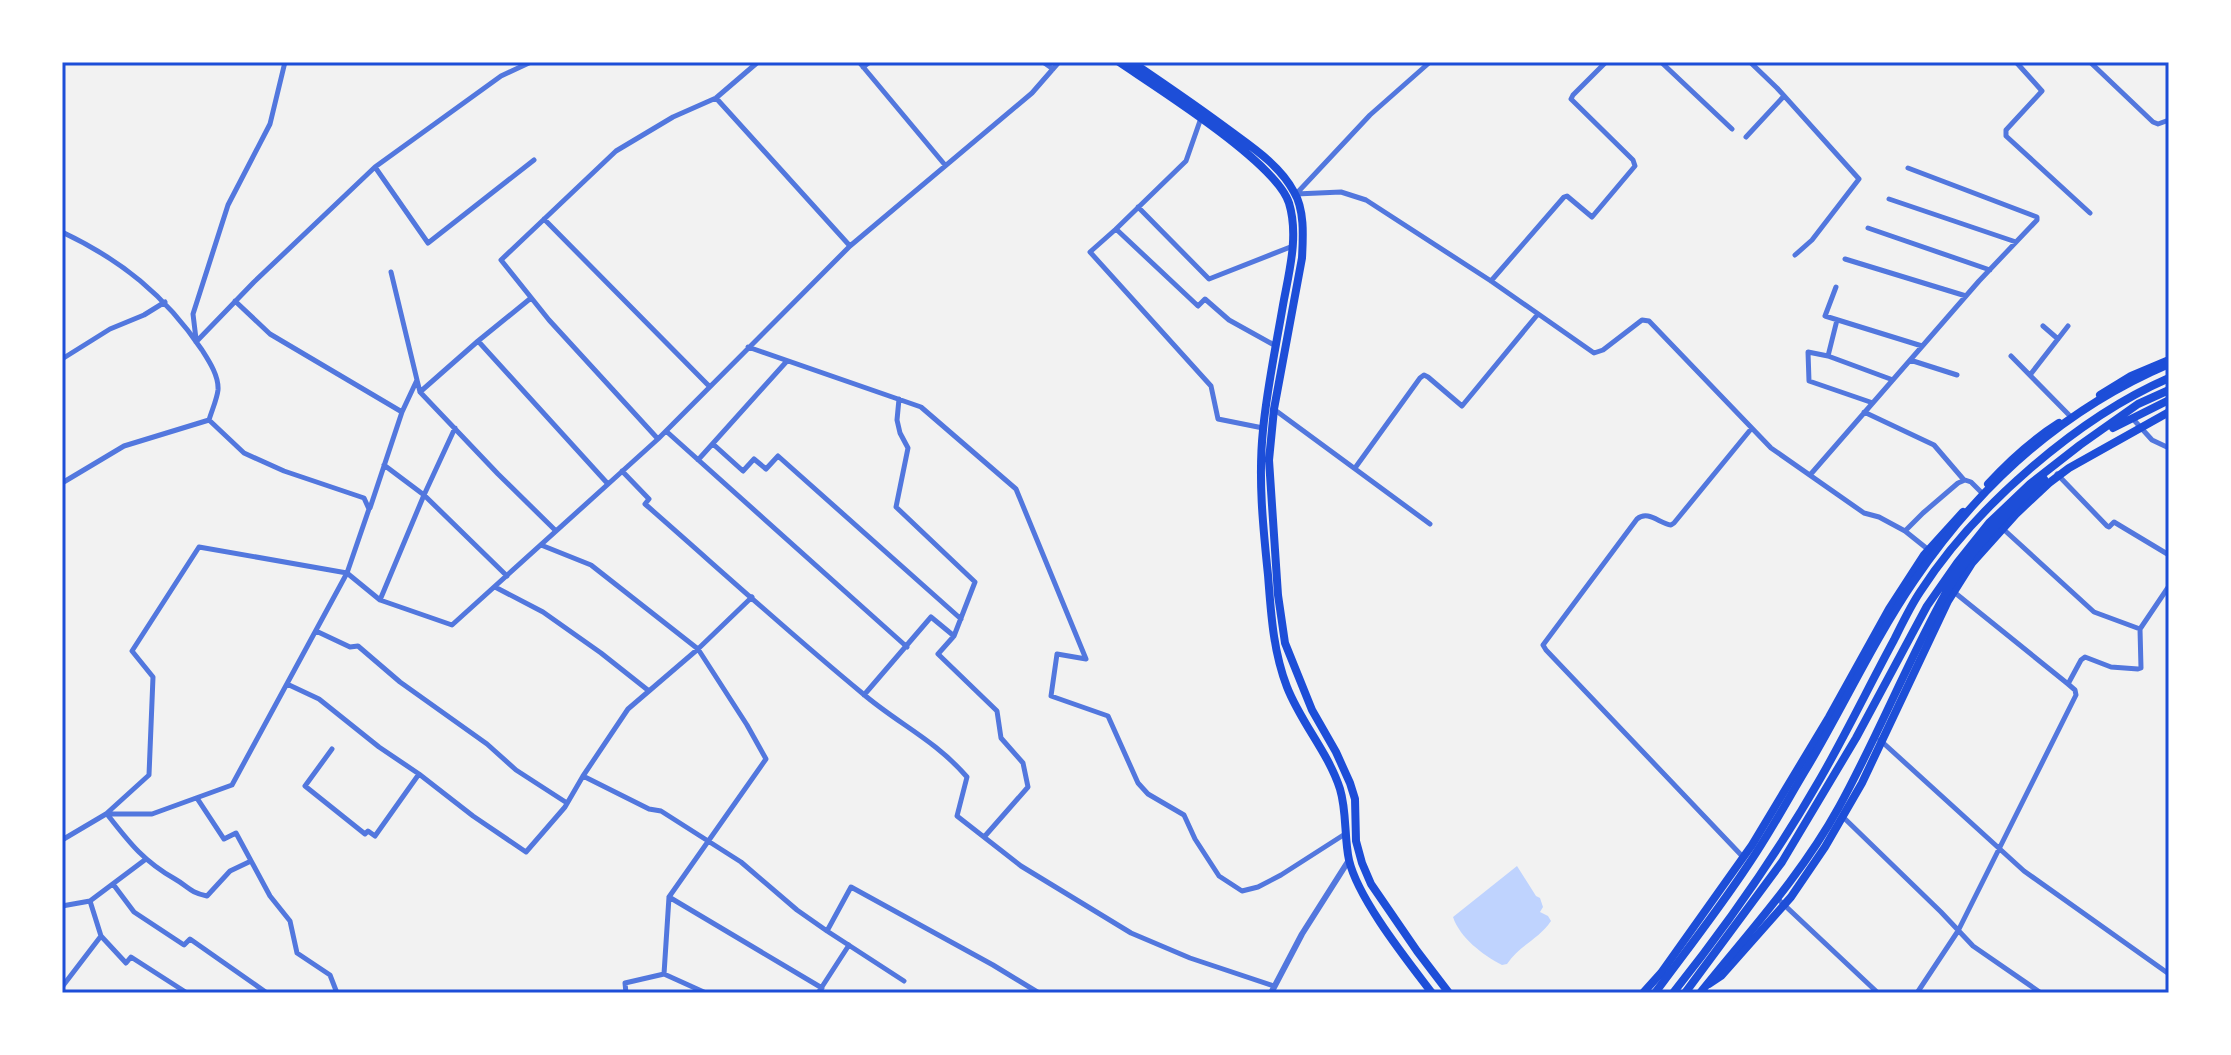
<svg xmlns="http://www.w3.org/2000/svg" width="2231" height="1055" font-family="'Work Sans',sans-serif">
  <rect width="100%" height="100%" fill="#f2f2f2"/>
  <path fill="#bfd3fe" d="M1517 866 1536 896 1540 898 1543 907 1540 912 1548 916 1551 921C1539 939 1520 945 1507 964L1502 965C1483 955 1460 938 1453 917Z"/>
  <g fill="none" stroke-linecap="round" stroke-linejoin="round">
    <path stroke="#5277de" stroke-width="5" d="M859 62 945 165
      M1043 62 1053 69
      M1661 62 1732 129
      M1750 62 1777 88 1859 179 1812 240 1795 255
      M2016 62 2042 91 2006 130V136L2090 213
      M2090 62 2153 122 2158 124 2169 120
      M863 67 870 62
      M716 98 850 246
      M1201 118 1186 161 1116 229 1090 252 1211 386 1218 419 1263 428
      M1746 137 1784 96
      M375 167 428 243 534 160
      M1297 193 1370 115 1430 62
      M1296 194 1341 192 1366 200 1491 281 1594 353 1603 350 1642 320 1649 321 1771 448 1864 513 1879 517 1905 531 1923 513 1958 483 1965 480 1971 482 1983 494
      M1889 199 2016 242
      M1138 207 1209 279 1293 246
      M544 219 709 386
      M1868 228 1990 270
      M1116 229 1198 306 1205 299 1229 320 1276 346
      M62 232C121 260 165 295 202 350 209 361 219 376 218 390 217 399 212 410 209 420L244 453 284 471 364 498 369 509 347 573 380 600 452 625 658 439 850 246 1032 93 1059 62
      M1845 259 1966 296
      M391 272 417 380
      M1491 281 1564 197 1567 196 1592 217 1635 166 1633 160 1571 99 1573 95 1606 62
      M1836 287 1825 316 1922 346
      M235 301 270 334 402 412
      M2043 326 2058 339
      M196 339 193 314 228 205 270 124 285 62
      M478 341 608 484
      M196 342 254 282 375 167 501 76 531 62
      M748 347 921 407 1016 489 1086 659 1057 654 1051 696 1108 716 1138 783 1148 794 1184 815 1195 839 1219 876 1242 891 1258 887 1281 875 1345 834
      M1828 356 1837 320
      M2011 356 2072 418
      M62 359 110 329 144 315 165 302
      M1910 360 1957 375
      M2030 375 2068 326
      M420 392 478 341 531 298
      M899 399 897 420 900 433 908 448 896 507 975 582 954 636
      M1873 403 1809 381 1808 352 1828 356 1893 380
      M1275 410 1430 524
      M1864 412 1934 445 1964 480
      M2133 419 2152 440 2169 448
      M666 431 907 647
      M658 439 549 320 501 260 616 151 673 117 716 98 758 62
      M713 444 743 471 754 459 766 469 778 456 961 619
      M698 460 787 361
      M384 465 424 495 507 576
      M1355 468 1420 378 1424 375 1428 377 1462 406 1538 314
      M622 471 649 499 645 504C717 567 788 632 862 693 898 724 934 739 967 777L957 816 1021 866 1131 933 1190 958 1274 986
      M2057 474 2107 526 2109 527 2114 522 2169 555
      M1810 475 1979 281 2037 220V217L1908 168
      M62 483 124 446 209 420
      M370 508 402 412 417 380 420 392 498 474 556 531
      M2001 527 2094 612 2140 629
      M1905 531 1930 551
      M541 545 591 565 698 649 747 725 766 759 669 897 822 988
      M495 587 543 612 601 653 649 691
      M380 600 424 495 455 428
      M316 631 350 647 358 646 400 682 487 744 516 770 567 803
      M287 684 319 699 379 747 419 774 473 816 526 852 565 807 583 776 649 809 661 811 741 862 797 910 827 931 851 887 993 965 1039 993
      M2068 684 2081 660 2085 657 2111 667 2138 669 2141 668 2140 629 2169 586
      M864 695 931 617 954 636 938 654 997 711 1001 738 1023 763 1028 787 985 836
      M1880 740 2024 871 2169 974
      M332 749 305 786 365 834 368 831 375 836 419 774
      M583 776 628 709 698 649 752 597
      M197 798 224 839 236 833 270 896 290 921 297 953 330 975 337 993
      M107 814C129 842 143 861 175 879 189 887 189 892 207 896L230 871 251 861
      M1842 816 1941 912 1973 946 2041 993
      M62 840 106 814 149 775 153 677 132 651 199 547 347 573 232 785 152 814H106
      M1743 857 1546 650 1543 645 1637 519C1648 510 1659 523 1671 525L1674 523 1751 429
      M113 884 134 912 184 945 190 939 267 993
      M669 897 664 974 706 993
      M1778 899 1878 993
      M62 906 90 901 146 859
      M827 931 904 981
      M101 936 126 963 131 957 187 993
      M62 987 101 936 90 901
      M626 993 625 983 664 974
      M818 993 849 945
      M1917 993 1958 931 2076 695 2075 690 2068 684 1954 592"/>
    <path stroke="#5277de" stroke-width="6" d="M1271 993 1302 934 1349 860"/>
    <path stroke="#1d4ed8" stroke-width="8" d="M2100 395 2131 376 2169 360
      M1988 484C2010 460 2032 440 2059 423
      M1709 984 1721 976 1791 897 1825 847 1862 783 1948 601 1972 563 2016 514 2049 483 2069 468 2169 412
      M1643 993 1661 973 1752 845 1829 717 1889 609 1924 555 1963 512"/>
    <path stroke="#1d4ed8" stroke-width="8" d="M1119 62C1157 88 1276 162 1289 203 1299 236 1289 272 1283 305 1276 346 1267 388 1263 430 1258 478 1263 527 1268 575 1271 613 1273 651 1287 687 1301 723 1328 752 1340 789 1347 812 1344 837 1349 860 1358 899 1407 960 1432 993
      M1132 62C1166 85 1200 108 1233 133 1255 149 1281 167 1294 192 1305 210 1303 238 1302 258L1274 409 1269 460 1278 595 1285 643 1312 710 1336 752 1350 783 1355 799 1356 841 1362 863 1371 884 1417 951 1449 993
      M2113 428 2169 400
      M1655 993C1686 951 1719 909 1748 865 1770 833 1788 799 1808 766 1844 705 1874 640 1914 581 1979 485 2061 410 2169 364
      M1673 993C1727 925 1777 854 1820 779 1846 734 1869 686 1894 640 1902 624 1910 607 1920 592 1974 508 2077 418 2169 378
      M1685 993 1782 862 1856 738 1927 606 1957 563 1989 523 2030 484 2080 445 2138 404 2169 390
      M1700 993C1748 933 1801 876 1839 807 1878 736 1908 660 1948 589 1973 546 2008 513 2044 479"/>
  </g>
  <rect width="2231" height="1055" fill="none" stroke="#ffffff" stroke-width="128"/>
  <rect x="64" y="64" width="2103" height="927" fill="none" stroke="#1d4ed8" stroke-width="3"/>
</svg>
